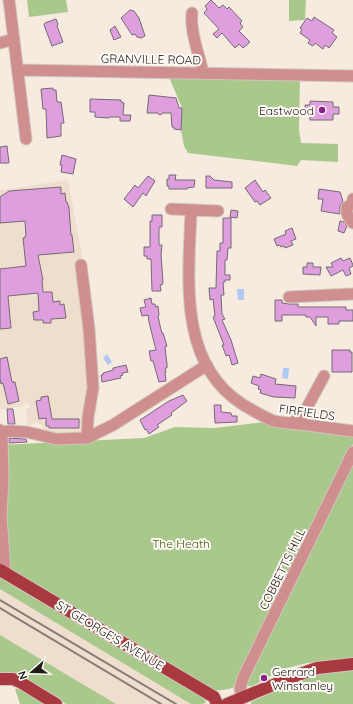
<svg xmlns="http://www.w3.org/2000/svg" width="353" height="704" font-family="Quicksand,sans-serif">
  <rect width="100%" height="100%" fill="#f7ebe0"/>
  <path fill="#efddcd" d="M68 180 82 255 90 322 97 413 81 414V432H43V426L36 422 28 427 26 409 30 408 29 403 23 404V406L0 410V190Z
    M0 573 202 695 206 702V704H116L0 635Z"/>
  <path fill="#a9c88c" d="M27 0H66L68 12 29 17Z
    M289 0H306L305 20 289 21Z
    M166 70 300 75 299 130 301 143 338 144V162L301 160 297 166 188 153 184 146 181 130 182 108Z
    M265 422 353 435V444L236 686C229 690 221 691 212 690L0 563V445L144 438 175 427 215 428Z
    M353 457V658L307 663 287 668 270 676 252 686H246V679Z
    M0 573 202 695 206 702 203 704H191L0 589Z
    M0 635 116 704H66L25 679 0 675Z
    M353 670V704H251V702L306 677 333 671Z
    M22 688 49 704H20L15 689Z"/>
  <path fill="#b2c9f6" d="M237 289H244V300H238Z
    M107 354 112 362 108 365 103 358Z
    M283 368H289L288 379 282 378Z"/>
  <path fill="#df9fdf" stroke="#746a74" d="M211 0 219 8 223 5 227 9 229 7 242 21 240 23 243 27 239 31 250 42 243 48 239 44 235 48 222 33 217 38 213 34 219 29 204 13 207 9 205 6Z
    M130 10 134 11 139 18 145 36 141 38 137 37 135 34 132 35 121 18Z
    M314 17 334 30 332 33 337 37 329 48 325 45 323 49 315 43 313 46 308 43 310 40 300 33 302 29 300 28 307 18 312 21Z
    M56 19 58 24 57 26 63 42 52 46 44 25 45 23Z
    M115 26 121 37 114 40 110 30Z
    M53 88V90H56L57 102H61L64 123H61V136L47 138 46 109H43L41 89Z
    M149 95 176 98 179 108H182L181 130 174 129V127H172L171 113H163L160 115 157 113H147Z
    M90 99 121 100V102L124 103 123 115H131L130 121H120V117H110L108 118 95 117V112H90Z
    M310 101 333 102V107H339V114H333V120H310V114H305V105H310Z
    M7 146 9 163H0V147Z
    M62 155 76 159 73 174 61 172 62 165H60Z
    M169 175H176L175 180H195L194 187 187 188V189H169V186H167V179H169Z
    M148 176 155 181 146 196 143 193 133 207 124 199 135 185 138 188Z
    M206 176H210L214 180 232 182V188H206Z
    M255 180 263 192 265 190 271 198 260 205 257 201 255 202 245 188Z
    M61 187V194L65 193 66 202H67L69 208 71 235H72L74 252 38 255 43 280H42L43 292H52L53 302 60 301V305L64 304 66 318 51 319V323H43V320H34L33 312 39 311 38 293 8 296 11 328 0 329V269L26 266 23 238H25V236H26L25 221 0 223V197L9 191Z
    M319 189 340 192 343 201 340 206V214L321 211 323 199H318Z
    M231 210 238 211 237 218 230 217Z
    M152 215H162V227H159V245H162L161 255 163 282 162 285H160L161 291H152L151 259H147V256H144V247H150V221H152Z
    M223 218H231V248H228L227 260H225V275H230V280H225V282H223L224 295H221L222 314 225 319 222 320 231 340 238 363 232 365 229 355 226 356 225 353 222 345H224L213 317 215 316 213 299 210 300 209 288H216L217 251H220V243H223Z
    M340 221 344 222 347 226 344 233 338 231Z
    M292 228 296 239 291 241 293 245 285 248 284 246 281 247 280 245 277 246 274 239 286 234 285 231Z
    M341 258 343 261 350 258 353 265V266L349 268 351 274 346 276 343 270 331 276 326 267H333L331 263Z
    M307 263H313V267H321L320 275 303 274V267H307Z
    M151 298 152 304H155L156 307 158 306 159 315 158 316 161 330 162 333H163L167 346 165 347 167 364V368H165L166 372H165L166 381 159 382 153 361H151L149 351 156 350 149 322 148 315 142 316 140 308 146 307 144 300Z
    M275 300H282V303L289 304H298V307H346V310H353V321H339V324H328V317H316V326L310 317H306V315H282V321H275Z
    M332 350H350V352H352V372H332Z
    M7 357 12 382H15L19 401 8 404 3 383 1 384 0 378V359Z
    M126 365 128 372 122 373 123 375 120 376 121 378 102 382 101 375H103V373L113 370V368Z
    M261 374 276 379 275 384 296 386 295 398 274 397 260 393 261 390 258 389 259 386 251 383 253 376 260 378Z
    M183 395 187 401 171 413 172 415 157 425 159 427 149 434 146 429 145 430 140 420 169 401Z
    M48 396 52 419H79V428H49V426H46V418L39 419 36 401 41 400V397Z
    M214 405H221V412L231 413 232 416H237V422L215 423Z
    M7 409H13L15 424H8Z
    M9 438 26 439 27 442 9 443Z"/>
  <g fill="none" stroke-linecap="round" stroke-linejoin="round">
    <g stroke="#d0c6bc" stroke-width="13">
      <path id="minor" d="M9 0 26 139
        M192 13C190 33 199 53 203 73
        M0 43 14 39
        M19 70 353 76
        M353 199 352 204 347 207C346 214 348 217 353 223
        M171 209 218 211
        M191 210C189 276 177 362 242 404 252 410 263 417 274 421 282 423 291 423 299 424 317 426 335 429 353 431
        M81 265 89 329 93 388 88 417 87 438
        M289 297 353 294
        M292 423 303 415 324 376
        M0 430 2 437 3 479 1 515 5 573
        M1 433 8 431 27 432 56 439 87 438 113 425 207 365
        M243 698 240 689 243 678 353 452"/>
    </g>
    <g stroke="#d0c6bc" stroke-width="14">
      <path id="major" d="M0 570 209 694 214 697 217 704
        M0 679H13L20 682 56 704
        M227 704 295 676 317 668 353 664"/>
    </g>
    <use href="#minor" stroke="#cf8f8f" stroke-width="11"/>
    <use href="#major" stroke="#a93941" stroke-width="12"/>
    <path stroke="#837b74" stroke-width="2" d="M0 600 176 704
      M0 608 161 704"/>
  </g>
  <g fill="#86238c" stroke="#fffaf5" stroke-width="1.5">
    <circle cx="322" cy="110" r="4"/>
    <circle cx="264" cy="678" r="4"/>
  </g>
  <g text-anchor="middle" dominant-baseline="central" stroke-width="4" stroke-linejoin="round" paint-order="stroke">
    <g font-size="12" fill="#211c19" stroke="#fffaf5">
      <text transform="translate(151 59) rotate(1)">GRANVILLE ROAD</text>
      <text transform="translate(307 412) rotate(8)">FIRFIELDS</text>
      <text transform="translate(282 569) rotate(-64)">COBBETTS HILL</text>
      <text transform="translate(110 635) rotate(31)">ST GEORGE’S AVENUE</text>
    </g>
    <g font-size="12" fill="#211c19" stroke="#fffaf5" text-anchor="end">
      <text x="314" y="110">Eastwood</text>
      <text x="272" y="671" text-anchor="start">Gerrard<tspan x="272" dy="14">Winstanley</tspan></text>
    </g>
    <g font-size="12" fill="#3c5e07" stroke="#fffaf5">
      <text x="181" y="543">The Heath</text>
    </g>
  </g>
  <g transform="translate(32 672) rotate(250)" stroke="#fffaf5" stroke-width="3" paint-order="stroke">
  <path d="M0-3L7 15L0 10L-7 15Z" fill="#211c19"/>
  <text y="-6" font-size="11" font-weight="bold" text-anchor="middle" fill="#211c19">N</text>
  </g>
</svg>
